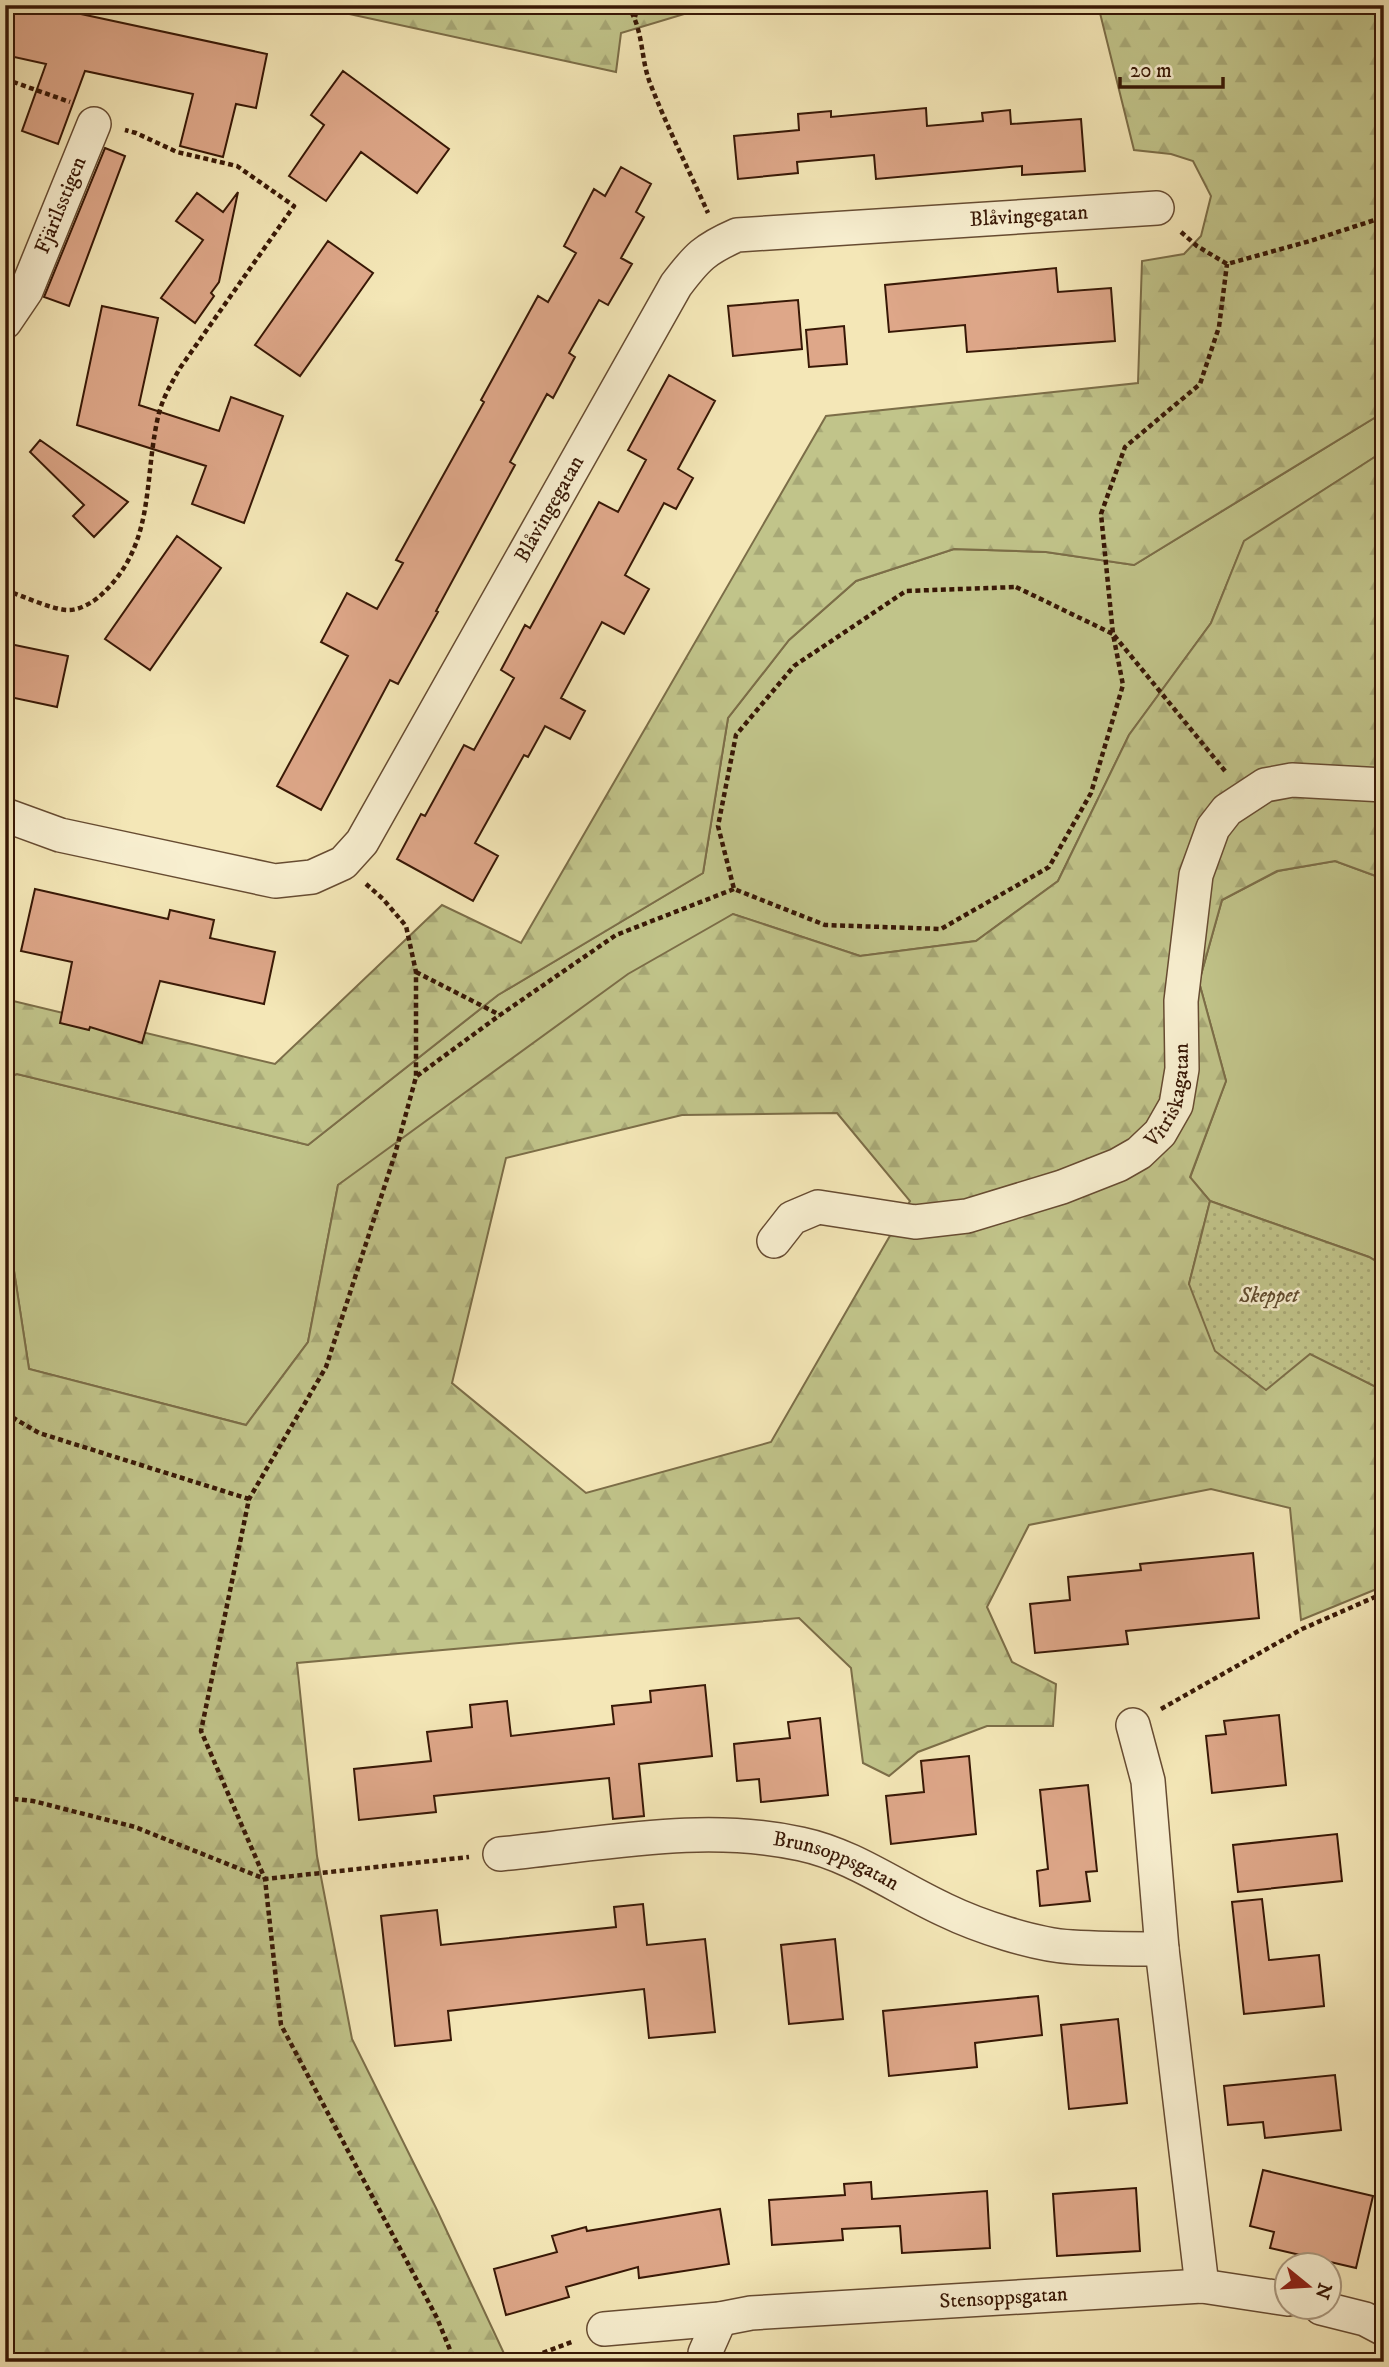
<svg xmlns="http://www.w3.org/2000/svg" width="1389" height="2367" font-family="'IM FELL DW Pica',serif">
  <defs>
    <pattern id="forest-firs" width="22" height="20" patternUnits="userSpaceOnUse" patternTransform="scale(1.75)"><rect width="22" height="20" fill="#c1c48a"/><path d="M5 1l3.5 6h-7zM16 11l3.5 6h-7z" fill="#a7a876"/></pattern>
    <pattern id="park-dots" width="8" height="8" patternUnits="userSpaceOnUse" patternTransform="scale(1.75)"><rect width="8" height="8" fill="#c1c48a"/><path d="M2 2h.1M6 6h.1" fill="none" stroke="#a7a876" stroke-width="1.8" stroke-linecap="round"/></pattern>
  </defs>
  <rect width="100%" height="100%" fill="#f4e7b7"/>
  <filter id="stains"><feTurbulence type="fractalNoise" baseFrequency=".00286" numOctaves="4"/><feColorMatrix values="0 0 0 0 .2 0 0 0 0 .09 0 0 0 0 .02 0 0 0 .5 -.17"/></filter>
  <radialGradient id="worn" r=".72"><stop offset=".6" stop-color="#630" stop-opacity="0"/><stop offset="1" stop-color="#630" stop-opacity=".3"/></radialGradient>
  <path fill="#c1c48a" stroke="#7c6e48" stroke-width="2" d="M1384 412V451L1244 542 1211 623 1129 735 1058 881 976 941 860 956 733 914 338 1185 308 1342 246 1425 29 1369 5 1212V1078L17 1074 308 1145 498 995 703 873 728 718 789 640 856 581 954 549 1046 552 1134 565Z
    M1335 861 1384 879V1266L1369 1257 1210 1201 1190 1178 1226 1081 1199 982 1222 900 1278 871Z"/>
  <path fill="url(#forest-firs)" stroke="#7c6e48" stroke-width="2" fill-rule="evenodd" d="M308 5H714L621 33 616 72Z
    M1098 5H1384V412L1134 565 1046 552 954 549 856 581 789 640 728 718 703 873 498 995 308 1145 17 1074 5 1078V999L275 1064 442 905 521 943 826 416 1138 383 1142 261 1184 254 1201 236 1211 196 1193 161 1171 154 1134 150Z
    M1384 451V879L1335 861 1277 871 1222 900 1199 982 1226 1081 1190 1177 1210 1201 1189 1284 1310 1353 1384 1391V1586L1301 1620 1290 1508 1211 1489 1029 1525 987 1607 1012 1662 1056 1684 1053 1726H987L918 1752 889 1776 863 1763 851 1668 799 1618 297 1663 317 1856 352 2039 436 2208 508 2362H36L5 2351V1212L29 1369 246 1425 308 1342 338 1185 628 974 733 914 860 956 976 941 1058 881 1129 735 1211 623 1244 541ZM837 1113 910 1201 771 1442 586 1493 452 1383 506 1158 682 1115Z"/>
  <path fill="url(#park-dots)" stroke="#7c6e48" stroke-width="2" d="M1210 1201 1369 1257 1384 1266V1391L1310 1354 1266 1390 1215 1351 1189 1284Z"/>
  <path fill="#dea789" stroke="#381806" stroke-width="2" d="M5 5H39L267 54 256 108 236 104 223 157 180 146 193 94 85 71 58 144 22 131 46 64 5 55Z
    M343 71 449 149 417 193 361 152 326 201 289 176 324 125 311 115Z
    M926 108 927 126 983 121 982 113 1010 110 1011 124 1081 119 1085 171 1022 175V166L876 179 874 155 797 162 798 173 738 179 734 136 799 130 798 114 831 111V117Z
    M105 148 125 156 69 306 44 297Z
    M621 167 651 184 636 212 644 217 621 258 632 264 608 305 599 300 569 353 575 357 553 398 547 394 510 462 515 465 436 611 438 612 398 684 390 680 321 810 277 786 348 656 321 642 347 593 377 609 403 563 396 560 484 402 481 400 538 296 548 302 576 253 564 246 594 189 605 196Z
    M238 192 219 282 211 293 214 296 195 323 161 298 203 240 176 221 197 193 223 212Z
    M328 241 373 273 300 376 255 345Z
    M1056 268 1058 292 1111 288 1115 341 967 352 965 325 889 332 885 285Z
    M798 300 802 349 733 356 728 306Z
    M102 306 158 318 139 405 219 431 231 397 283 416 244 523 192 504 206 466 77 425Z
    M844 326 847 364 809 367 806 330Z
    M669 375 715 401 678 469 693 478 676 509 664 503 625 575 649 589 624 634 602 622 561 698 585 711 570 739 545 726 528 757 524 755 475 843 498 856 473 901 397 859 421 814 425 816 464 745 474 750 514 678 501 670 525 625 530 628 599 502 618 512 646 460 628 450Z
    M40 440 128 502 94 537 73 516 84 505 30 452Z
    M177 536 221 568 150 670 105 639Z
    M5 643 68 656 57 707 5 696Z
    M35 889 168 919 170 910 214 920 210 938 275 952 264 1004 160 981 142 1043 90 1027 89 1030 60 1023 72 962 21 951Z
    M1253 1553 1259 1618 1126 1631 1128 1644 1035 1653 1030 1604 1070 1600 1068 1577 1141 1570 1140 1564Z
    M705 1685 712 1756 639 1764 644 1816 613 1819 609 1778 434 1796 436 1812 359 1820 354 1769 431 1761 427 1732 472 1727 470 1705 507 1701 511 1736 614 1724 612 1706 651 1702 650 1691Z
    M1279 1715 1286 1785 1212 1793 1206 1736 1226 1734 1224 1721Z
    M820 1718 828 1795 761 1802 759 1779 737 1781 734 1744 790 1738 788 1722Z
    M969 1756 976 1834 891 1844 886 1796 924 1792 921 1761Z
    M1088 1785 1097 1871 1086 1872 1090 1901 1040 1906 1037 1871 1048 1869 1040 1790Z
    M1337 1834 1342 1881 1238 1892 1233 1845Z
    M1262 1899 1269 1960 1319 1955 1324 2006 1244 2014 1232 1902Z
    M643 1904 647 1945 705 1939 715 2032 649 2038 644 1989 448 2011 451 2040 395 2046 381 1916 437 1910 441 1945 616 1927 614 1907Z
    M835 1939 843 2019 789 2024 781 1945Z
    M1038 1996 1042 2035 975 2043 977 2067 889 2076 883 2011Z
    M1118 2019 1127 2103 1069 2109 1061 2025Z
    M1335 2075 1341 2130 1265 2138 1263 2122 1228 2125 1224 2086Z
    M1263 2170 1373 2196 1356 2268 1270 2248 1274 2232 1250 2226Z
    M871 2182 872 2199 987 2191 990 2248 902 2253 900 2226 842 2229 843 2240 772 2245 769 2200 845 2195 844 2184Z
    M1136 2188 1140 2251 1057 2256 1053 2194Z
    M720 2209 729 2264 639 2278 638 2267 566 2287 569 2297 506 2315 494 2269 557 2252 552 2236 586 2227 587 2231Z"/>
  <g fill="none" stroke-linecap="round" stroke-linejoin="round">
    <g stroke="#674c32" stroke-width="36">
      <g id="minor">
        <path id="s1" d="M5 322 26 291 94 124"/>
        <path id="s2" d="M5 815 60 835 275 881 312 877 343 863 362 842 676 285C697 257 705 249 737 235L1157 208"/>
        <path id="s3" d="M774 1241 792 1218 818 1207 915 1222 967 1216 1062 1187 1118 1165 1139 1153 1160 1133 1176 1105 1182 1069 1181 1001 1196 875 1213 828 1227 810 1265 785 1292 780 1384 785"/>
        <path d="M1133 1725 1148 1781 1162 1949 1202 2286"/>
        <path id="s4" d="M500 1854C599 1845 702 1822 801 1844 853 1855 897 1888 945 1910 978 1926 1035 1945 1072 1947 1101 1949 1132 1949 1162 1949"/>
        <path d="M1321 2308 1365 2319 1384 2329"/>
        <path id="s5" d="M604 2329 720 2319 751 2313 1202 2286 1288 2299"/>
        <path d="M705 2362V2353L720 2319"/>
      </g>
    </g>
    <path stroke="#381806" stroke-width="4.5" stroke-dasharray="5 3.5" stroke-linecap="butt" d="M627 5C644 29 640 57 650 83 667 127 689 170 708 213
      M635 17 638 5
      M5 79 70 102
      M1181 232 1197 246 1227 264 1310 241 1384 217
      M1016 587 1113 634 1123 685 1091 793 1049 867 941 929 825 925 734 889 718 826 736 735 794 666 906 591Z
      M5 590C23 596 48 608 66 610 78 611 92 603 100 596 156 545 143 483 158 417 162 399 171 384 180 368L294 206 237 166 177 152 136 133 125 130
      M1225 771 1113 634 1101 514 1125 447 1200 384 1219 327 1227 264
      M366 884 383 899 406 926 416 972V1077L395 1154 326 1367 249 1499 201 1731 265 1879 281 2025 437 2318 455 2362
      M416 972 500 1015
      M417 1076 500 1015 616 935 734 889
      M5 1413 39 1433 249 1499
      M1161 1709 1302 1629 1384 1593
      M5 1798 33 1801 135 1827 265 1879 469 1857
      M519 2362 574 2341"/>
    <use href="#minor" stroke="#f8efd0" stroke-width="33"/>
  </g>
  <g text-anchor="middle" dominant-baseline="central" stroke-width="5" stroke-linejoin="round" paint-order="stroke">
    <g font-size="21" fill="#381806" stroke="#f8efd0">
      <text stroke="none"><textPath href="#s1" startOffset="130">Fjärilsstigen</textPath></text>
      <text stroke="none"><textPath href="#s2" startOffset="1390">Blåvingegatan</textPath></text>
      <text stroke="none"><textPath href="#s2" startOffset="760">Blåvingegatan</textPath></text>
      <text stroke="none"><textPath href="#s3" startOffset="460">Vitriskagatan</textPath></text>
      <text stroke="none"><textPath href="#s4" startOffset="341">Brunsoppsgatan</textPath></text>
      <text stroke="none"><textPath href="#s5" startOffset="401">Stensoppsgatan</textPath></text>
    </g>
    <g font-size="21" font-style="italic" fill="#614c2e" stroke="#f8efd0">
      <text x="1269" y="1296">Skeppet</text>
    </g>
  </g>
  <rect width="1389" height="2367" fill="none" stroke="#f4e7b7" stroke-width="28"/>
  <rect x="7" y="7" width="1375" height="2353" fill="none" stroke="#381806" stroke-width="3.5"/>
  <rect x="14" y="14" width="1361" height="2339" fill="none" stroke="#381806" stroke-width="2"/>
  <g transform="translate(1308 2286) rotate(108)"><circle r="33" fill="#f8efd0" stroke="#ab997f" stroke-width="2"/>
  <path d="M0-5L12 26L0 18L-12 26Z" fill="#8f2418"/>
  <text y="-10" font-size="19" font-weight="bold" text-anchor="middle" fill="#381806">N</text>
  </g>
  <path d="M1120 77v10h103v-10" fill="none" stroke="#381806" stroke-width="3.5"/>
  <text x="1130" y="77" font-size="21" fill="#381806" stroke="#f8efd0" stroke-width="5" paint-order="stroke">20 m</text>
  <rect width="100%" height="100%" filter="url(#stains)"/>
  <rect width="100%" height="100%" fill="url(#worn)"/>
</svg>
